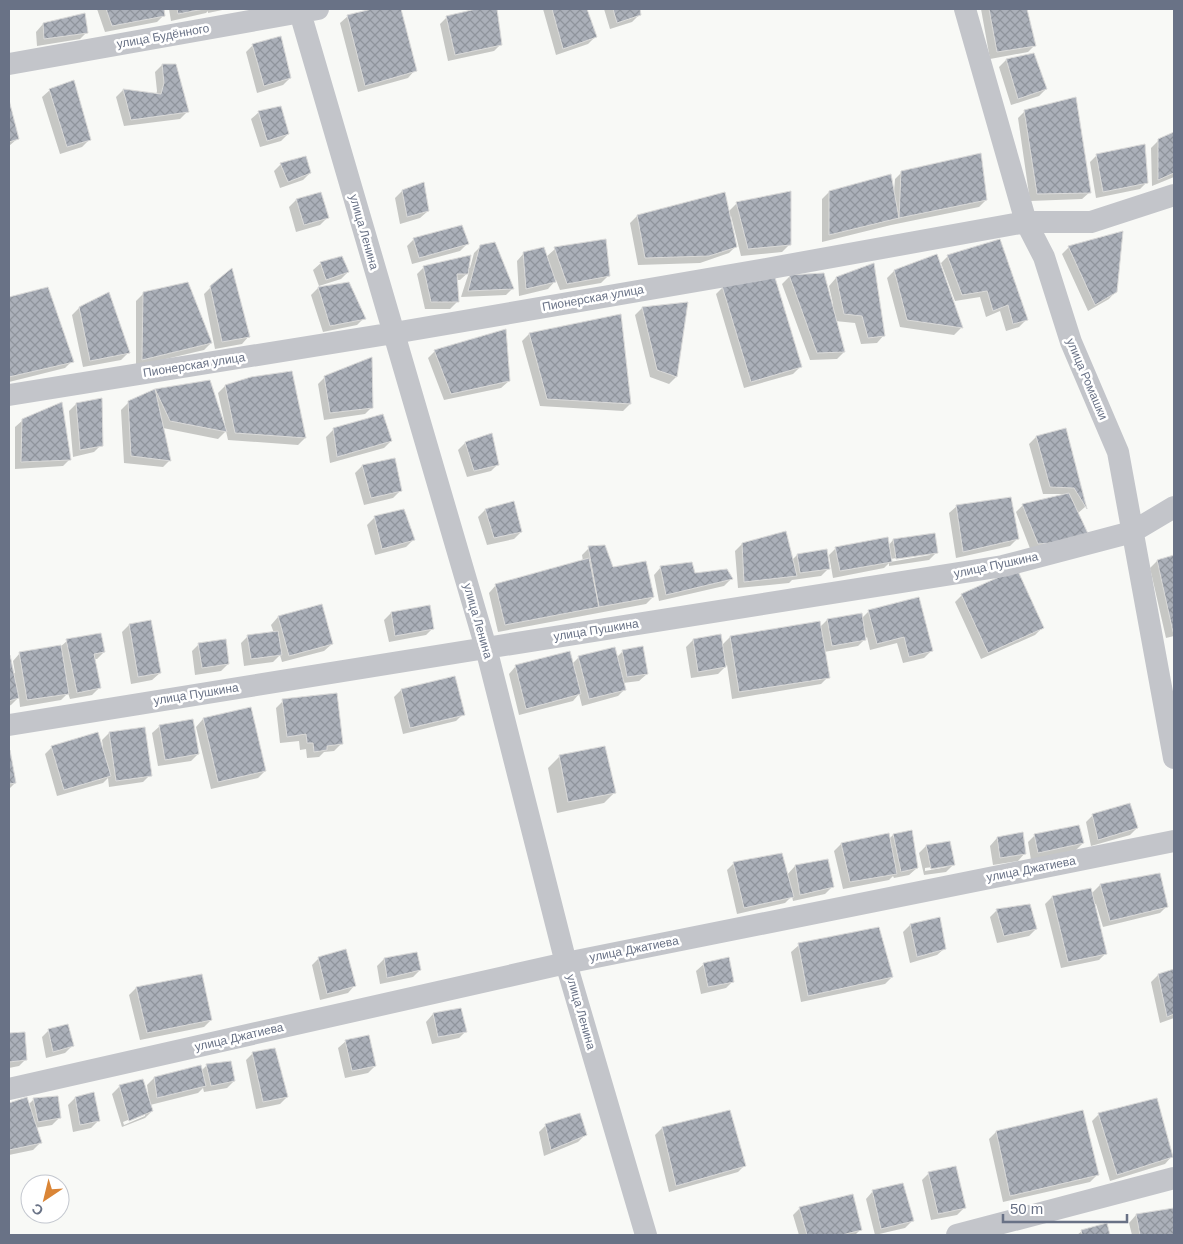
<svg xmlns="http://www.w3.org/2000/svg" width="1183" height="1244" font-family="Helvetica,sans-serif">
  <defs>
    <pattern id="building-cross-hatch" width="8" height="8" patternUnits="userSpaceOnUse" patternTransform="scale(1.25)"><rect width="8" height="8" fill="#abb0b9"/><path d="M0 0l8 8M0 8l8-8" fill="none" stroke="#8f949c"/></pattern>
  </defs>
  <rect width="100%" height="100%" fill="#f8f9f6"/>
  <path fill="#0003" fill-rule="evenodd" d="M97 9H162L164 15 157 22 105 32Z
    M169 9H227L208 13V11L206 13 171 21Z
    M377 9H399L415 70 408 78 358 92 340 23 348 16Z
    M481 9H496L501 44 494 51 448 61 440 24 447 17Z
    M543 9H586L595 37 588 44 556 55Z
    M604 9H639V15L632 22 610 29Z
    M981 9H1026L1035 45 1028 52 990 59Z
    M43 24 87 32 80 39 37 46 36 32Z
    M253 45 290 78 283 85 257 93 246 52Z
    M1034 55 1046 89 1039 96 1011 105 999 67 1006 60Z
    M162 65 187 112 180 119 124 126 116 97 123 90 156 95 157 91 155 72Z
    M50 90 89 140 82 147 60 154 42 97Z
    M9 105 17 139 9 146Z
    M1025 111 1090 192 1082 199 1030 201 1018 118Z
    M259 112 288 134 281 141 260 147 251 119Z
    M1174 134V177L1152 186 1151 148 1159 140Z
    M1097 155 1147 182 1140 189 1096 198 1090 162Z
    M281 164 310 173 303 180 280 188 274 171Z
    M902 172 986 200 979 207 891 225 822 242V199L829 192H894L895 179Z
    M402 191 428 211 420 218 400 224 395 198Z
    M724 194 728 212 737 203 789 245 782 252 741 256 731 216H729L736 246 729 253 700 263 638 265 630 223 637 216Z
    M296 200 327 218 320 225 296 232 289 207Z
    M414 239 467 244 460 251 412 264 407 246Z
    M1000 240 1026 320 1019 327 1006 331 1000 311 986 317 980 297 955 301 941 263 948 256Z
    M481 246 513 288 506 295 461 297 469 272 460 280H456L457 302 450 309H425L417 274 424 267 470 268 474 253Z
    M1069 247 1116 291 1109 299 1088 311 1062 254Z
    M555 249 609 275 601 283 560 290 556 280 548 289 519 296 517 261 524 253 546 257Z
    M936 256 961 328 954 335 900 327 887 278 894 271Z
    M321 263 348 272 341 279 319 286 313 270Z
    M873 265 884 335 877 343 861 344 855 323 835 321 844 352 837 359 810 360 782 284 789 277 823 274 831 304H833L829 286 836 278Z
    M348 283 364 318 357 325 323 332 311 295 318 288Z
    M211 287 249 336 242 344 215 349 204 294Z
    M723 287 800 367 793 374 744 388 716 294Z
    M47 288 72 361 65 368 9 382V298Z
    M143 294 211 343 204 350 136 366V301Z
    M687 303 676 377 669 384 650 377 635 315 642 308Z
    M79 308 128 353 121 360 83 367 72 315Z
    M620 316 630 404 623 411 540 406 522 341 529 334Z
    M435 351 509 381 501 388 444 400 428 358Z
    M325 377 372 407 365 414 324 420 318 384Z
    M225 386 305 438 298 445 228 440 226 431 218 439 163 428 170 460 163 467 124 463 121 410 129 402 156 390 223 424H225L218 393Z
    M76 404 101 445 94 452 73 457 69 411Z
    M23 420 70 459 63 466 15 469V427Z
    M333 430 391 441 384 448 330 463 326 437Z
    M1065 430 1085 507 1077 514 1089 540 1031 551 1016 512 1023 505 1065 494H1043L1029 444 1036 437Z
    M465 443 498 464 491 471 467 477 458 450Z
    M394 459 400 491 393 498 364 505 355 473 362 466Z
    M513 503 521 532 514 539 487 545 478 517 485 510Z
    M957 506 1017 539 1010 546 956 558 949 513Z
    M404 510 413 540 406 547 375 555 367 525 374 518Z
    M893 540 936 553 929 560 889 566V563L884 568 833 578 829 555 836 548 888 546ZM930 553V555L890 562V559Z
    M742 544 792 560 797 555 828 569 821 576 792 580 789 583 738 588 735 551Z
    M589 548 612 569 653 597 646 604 498 632 489 593 496 585 583 561 582 555Z
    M1174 557V636L1166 638 1150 568 1157 561Z
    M661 567 731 579 724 586 659 601 654 575Z
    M962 595 1042 628 1035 635 981 659 955 602Z
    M869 611 931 651 924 658 903 663 897 643 870 650 867 637 858 646 824 652 828 677 821 684 732 699 727 665 718 674 691 678 686 647 693 640 721 646 730 637 820 627 827 620 861 619Z
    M391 613 433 628 426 635 389 642 384 620Z
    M278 617 332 644 324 651 282 662 280 655 273 662 244 666 241 643 248 636 274 633 271 625Z
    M129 625 160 673 152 680 131 684 122 632Z
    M67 641 104 652 97 659H94L99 688 92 695 70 699 68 693 61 700 20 707 19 697 11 705 9 706V657L12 674 15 673 13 661 20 653 60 647Z
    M199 644 228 664 221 671 195 675 192 651Z
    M623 651 647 674 639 681 623 683 625 689 618 696 582 706 579 694 573 701 519 715 509 674 516 666 572 664 578 658 617 657Z
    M454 677 463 714 456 721 403 734 394 697 401 690Z
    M283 701 341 744 334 751 324 752 319 757 307 758 306 749 300 750 299 741 280 743 276 708Z
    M250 708 265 771 258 778 211 789 196 727 203 719Z
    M160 726 198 754 191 761 158 766 152 733Z
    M109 733 150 775 143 782 109 787 108 778 103 783 57 796 45 754 52 747H103L102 740Z
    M9 752 15 783 9 789Z
    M559 757 615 792 604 803 557 813 548 768Z
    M1093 815 1137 828 1130 835 1091 846 1086 822Z
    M888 835 889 839 893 835 917 868 909 875 894 878 893 876 889 880 843 889 834 851 841 844Z
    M1035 835 1083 843 1076 850 1031 860 1028 842Z
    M997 838 1025 853 1018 861 993 865 990 846Z
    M949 842 954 864 946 872 924 875 919 853 926 846ZM947 865V867L925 871V868Z
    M734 863 787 875 795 866 832 887 825 894 793 901 792 896 785 903 737 914 727 870Z
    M1100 885 1167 906 1160 913 1103 927 1096 904H1094L1106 953 1099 960 1061 968 1045 904 1052 897 1092 893Z
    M997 910 1036 929 1029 936 997 943 990 917Z
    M910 925 945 948 937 955 910 963 903 932Z
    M799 945 892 977 885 984 801 1002 791 952Z
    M319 958 355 985 348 993 320 1000 312 965Z
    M384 959 420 970 413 977 380 984 377 966Z
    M704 964 733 981 726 988 701 994 696 971Z
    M1174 971V1018L1160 1023 1151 982 1158 975Z
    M136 988 211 1020 204 1027 140 1040 129 995Z
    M433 1014 466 1031 459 1038 432 1044 426 1022Z
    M49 1030 72 1046 65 1053 46 1058 42 1037Z
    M24 1033 26 1059 19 1066 9 1068V1035Z
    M346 1041 375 1066 368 1073 345 1078 338 1048Z
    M253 1053 287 1097 280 1104 256 1109 246 1060Z
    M207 1065 234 1081 227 1088 204 1092 203 1088 198 1093 150 1105 152 1111 145 1118 122 1127 112 1094 119 1087 142 1081 148 1099H149L147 1085 154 1078 201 1071ZM145 1113V1116L124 1125 123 1122Z
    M75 1098 98 1121 91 1128 73 1132 68 1105Z
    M26 1099 28 1105 34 1099 59 1118 52 1125 35 1128 40 1143 33 1150 9 1155V1104Z
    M1099 1114 1172 1156 1165 1164 1110 1181 1092 1121Z
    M546 1125 585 1135 578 1142 544 1156 539 1132Z
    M662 1128 745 1165 738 1172 669 1192 655 1135Z
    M996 1132 1097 1175 1090 1182 1003 1202 989 1139Z
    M929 1173 964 1208 957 1215 931 1220 922 1180Z
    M873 1191 912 1221 905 1228 875 1235 866 1199Z
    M800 1208 861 1229 855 1235H799L793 1215Z
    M1174 1209V1235H1132L1129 1223 1136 1215Z
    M1106 1225 1109 1235H1077L1082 1231Z"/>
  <path fill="url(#building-cross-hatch)" stroke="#dadad9" d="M106 9H164L165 16 112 26Z
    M177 9H204L178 14Z
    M372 9H401L417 71 365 86 347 15Z
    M476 9H497L502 45 455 55 446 16Z
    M552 9H587L597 37 563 49Z
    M613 9H640L641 15 617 23Z
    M989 9H1027L1036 46 997 52Z
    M85 13 88 33 44 39 43 23Z
    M281 36 291 78 264 86 252 44Z
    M1034 53 1047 89 1018 99 1006 59Z
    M162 64H176L189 112 131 120 123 89 161 94 164 83Z
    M74 80 91 140 67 147 49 89Z
    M1076 97 1091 193 1037 194 1024 110Z
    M9 100 19 139 9 142Z
    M281 106 289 134 267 141 258 111Z
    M1174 132V173L1158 180V139Z
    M1145 144 1148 183 1103 192 1096 154Z
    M981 153 987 200 899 218 901 171Z
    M306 156 311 173 288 182 280 163Z
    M891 174 899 218 829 235V191Z
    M424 182 429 211 407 217 402 190Z
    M791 191V245L748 249 736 202Z
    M321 192 329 218 304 225 296 199Z
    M725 192 737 247 709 256 645 258 637 215Z
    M462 225 469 244 419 258 413 238Z
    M1123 231 1117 292 1095 305 1068 246Z
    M606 239 610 276 567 284 554 247Z
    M1000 239 1028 320 1013 324 1008 305 993 311 987 291 962 295 947 255Z
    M495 242 514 289 468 291 480 245Z
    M544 247 556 282 526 289 523 252Z
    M937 254 963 328 907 320 894 270Z
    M471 255 468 274H457L459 302H431L423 266Z
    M342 256 349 272 326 280 320 262Z
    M874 263 885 336 868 338 862 316 844 314 836 277Z
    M232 268 250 337 222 342 210 286Z
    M773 271 802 367 751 382 722 286Z
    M824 273 845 352 817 353 789 275Z
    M188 282 212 343 142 360 143 292Z
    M349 282 366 319 330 326 318 287Z
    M48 287 74 362 9 377V297Z
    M109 292 130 353 90 361 79 307Z
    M688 302 677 377 657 370 642 307Z
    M621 314 631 404 547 399 529 333Z
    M506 329 510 381 451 394 434 350Z
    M372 357 373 408 330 413 324 376Z
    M292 371 306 438 235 433 225 385 251 377Z
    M210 380 227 432 170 421 155 389Z
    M155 389 171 461 131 456 128 401Z
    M102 398 103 446 80 450 76 403Z
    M62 402 71 460 21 462 22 419Z
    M383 414 392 441 337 457 333 428Z
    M1066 428 1087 509 1074 488 1050 487 1036 436Z
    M492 433 499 465 474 471 465 442Z
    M395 458 402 491 371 498 362 465Z
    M1069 493 1091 540 1038 544 1022 504Z
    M1011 497 1019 539 963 552 956 505Z
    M514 501 522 532 494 538 485 509Z
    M404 509 415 540 382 549 374 516Z
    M786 531 797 576 744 582 742 543Z
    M935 533 938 553 896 559 893 539Z
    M888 537 892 562 840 571 835 547Z
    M605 545 613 567 646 561 654 597 599 607 588 546Z
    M827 549 830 569 800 573 797 554Z
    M1174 555V631L1173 632 1157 560Z
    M589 558 599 607 505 625 495 584Z
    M692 562 695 573 727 569 733 579 666 595 660 566Z
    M1017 569 1044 628 988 653 961 594Z
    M919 597 933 651 909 657 904 637 877 644 868 610Z
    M322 604 333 644 289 656 278 616Z
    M430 605 434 629 395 636 391 612Z
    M862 613 866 640 832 646 827 619Z
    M151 620 161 673 138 677 129 624Z
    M820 621 830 678 739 692 730 636Z
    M278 631 282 655 251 659 247 635Z
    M101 633 105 652 94 654 101 688 77 693 66 639Z
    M721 634 726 667 698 672 693 639Z
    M226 639 229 664 202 668 198 643Z
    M61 645 69 694 27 700 19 652Z
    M643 646 648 674 627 677 622 650Z
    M615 647 626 690 589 699 578 656Z
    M570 651 581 694 526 709 515 665Z
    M9 655H10L19 698 9 701Z
    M455 676 465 715 410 728 401 689Z
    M337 693 343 744 327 746V750L314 752 313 743H307L306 734 287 737 282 699Z
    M251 707 266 771 218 782 203 718Z
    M193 719 199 754 165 760 159 725Z
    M145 727 152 776 116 781 109 732Z
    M98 732 111 776 64 790 51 746Z
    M605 746 616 793 568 802 559 755Z
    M10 750 16 783 9 784V751Z
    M1130 803 1138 828 1098 840 1092 814Z
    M1079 825 1084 843 1038 853 1034 834Z
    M912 830 918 868 901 872 893 834Z
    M1023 832 1026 854 1000 858 997 837Z
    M889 833 897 874 850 882 841 843Z
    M950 841 955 865 931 869 926 845Z
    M782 853 794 897 744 908 733 862Z
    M828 859 834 887 800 895 795 865Z
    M1160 873 1168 907 1110 921 1100 884Z
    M1091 888 1107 954 1068 962 1052 896Z
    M1030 904 1037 929 1004 936 996 909Z
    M940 917 946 949 917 957 910 924Z
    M879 927 893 977 808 996 798 943Z
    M346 949 356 986 327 994 318 957Z
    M417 952 421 970 387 978 384 958Z
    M729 957 734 982 708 987 703 963Z
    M1174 969V1014L1167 1017 1158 974Z
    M202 974 212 1020 147 1033 136 987Z
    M461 1008 467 1032 438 1037 433 1013Z
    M68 1024 74 1046 53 1052 48 1029Z
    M25 1032 27 1060 9 1062V1033Z
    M369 1035 376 1066 352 1071 345 1040Z
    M275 1048 288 1097 263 1102 252 1052Z
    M231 1061 235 1081 211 1086 206 1064Z
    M201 1065 206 1086 157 1098 154 1077Z
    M143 1079 153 1111 129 1121 119 1085Z
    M94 1092 100 1121 80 1125 75 1097Z
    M58 1096 61 1118 38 1122 33 1098Z
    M27 1097 42 1143 9 1150V1103Z
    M1157 1098 1173 1157 1117 1175 1098 1113Z
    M730 1110 746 1166 676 1186 662 1127Z
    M1083 1110 1099 1175 1010 1196 996 1131Z
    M580 1113 587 1135 551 1150 545 1124Z
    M956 1166 966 1208 938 1214 928 1172Z
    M903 1183 914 1221 881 1229 872 1190Z
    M853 1194 862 1230 842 1235H807L799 1207Z
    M1174 1208V1235H1140L1136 1214Z
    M1107 1223 1110 1235H1082L1081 1230Z"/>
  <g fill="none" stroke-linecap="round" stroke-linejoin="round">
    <path stroke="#c3c5ca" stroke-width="22" d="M299 9 486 648 566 963 646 1235
      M965 9 1026 222 1044 257 1071 342 1118 452 1174 758
      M9 64 318 9
      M9 395 394 333 766 269 1026 222H1091L1174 195
      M9 725 486 648 1003 566 1132 532 1174 507
      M9 1089 566 963 1174 841
      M957 1235 1174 1178"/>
  </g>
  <g text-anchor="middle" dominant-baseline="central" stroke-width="5" stroke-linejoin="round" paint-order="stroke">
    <g font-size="12" fill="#697286" stroke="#fff">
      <text transform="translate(163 36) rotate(-10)">улица Будённого</text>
      <text transform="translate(364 232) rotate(74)">улица Ленина</text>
      <text transform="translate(593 298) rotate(-10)">Пионерская улица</text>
      <text transform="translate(194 365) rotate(-9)">Пионерская улица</text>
      <text transform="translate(1087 379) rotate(67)">улица Ромашки</text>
      <text transform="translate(996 565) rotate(-12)">улица Пушкина</text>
      <text transform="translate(478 621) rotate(74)">улица Ленина</text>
      <text transform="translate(596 630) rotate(-9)">улица Пушкина</text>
      <text transform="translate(196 694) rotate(-9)">улица Пушкина</text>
      <text transform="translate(1031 869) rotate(-11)">улица Джатиева</text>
      <text transform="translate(634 949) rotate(-11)">улица Джатиева</text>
      <text transform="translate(581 1012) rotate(74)">улица Ленина</text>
      <text transform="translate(239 1037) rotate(-13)">улица Джатиева</text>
    </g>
  </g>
  <rect width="1183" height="1244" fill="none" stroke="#697286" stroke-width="20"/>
  <g transform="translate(45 1199) rotate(215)"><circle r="24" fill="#ffffff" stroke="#c3c7cf"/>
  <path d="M0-4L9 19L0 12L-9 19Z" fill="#da8536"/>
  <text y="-8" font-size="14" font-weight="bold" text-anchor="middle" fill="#697286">С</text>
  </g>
  <path d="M1003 1214v8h124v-8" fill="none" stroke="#697286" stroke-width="2.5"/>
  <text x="1010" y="1214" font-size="15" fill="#697286" stroke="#ffffff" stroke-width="4" paint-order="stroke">50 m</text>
</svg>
